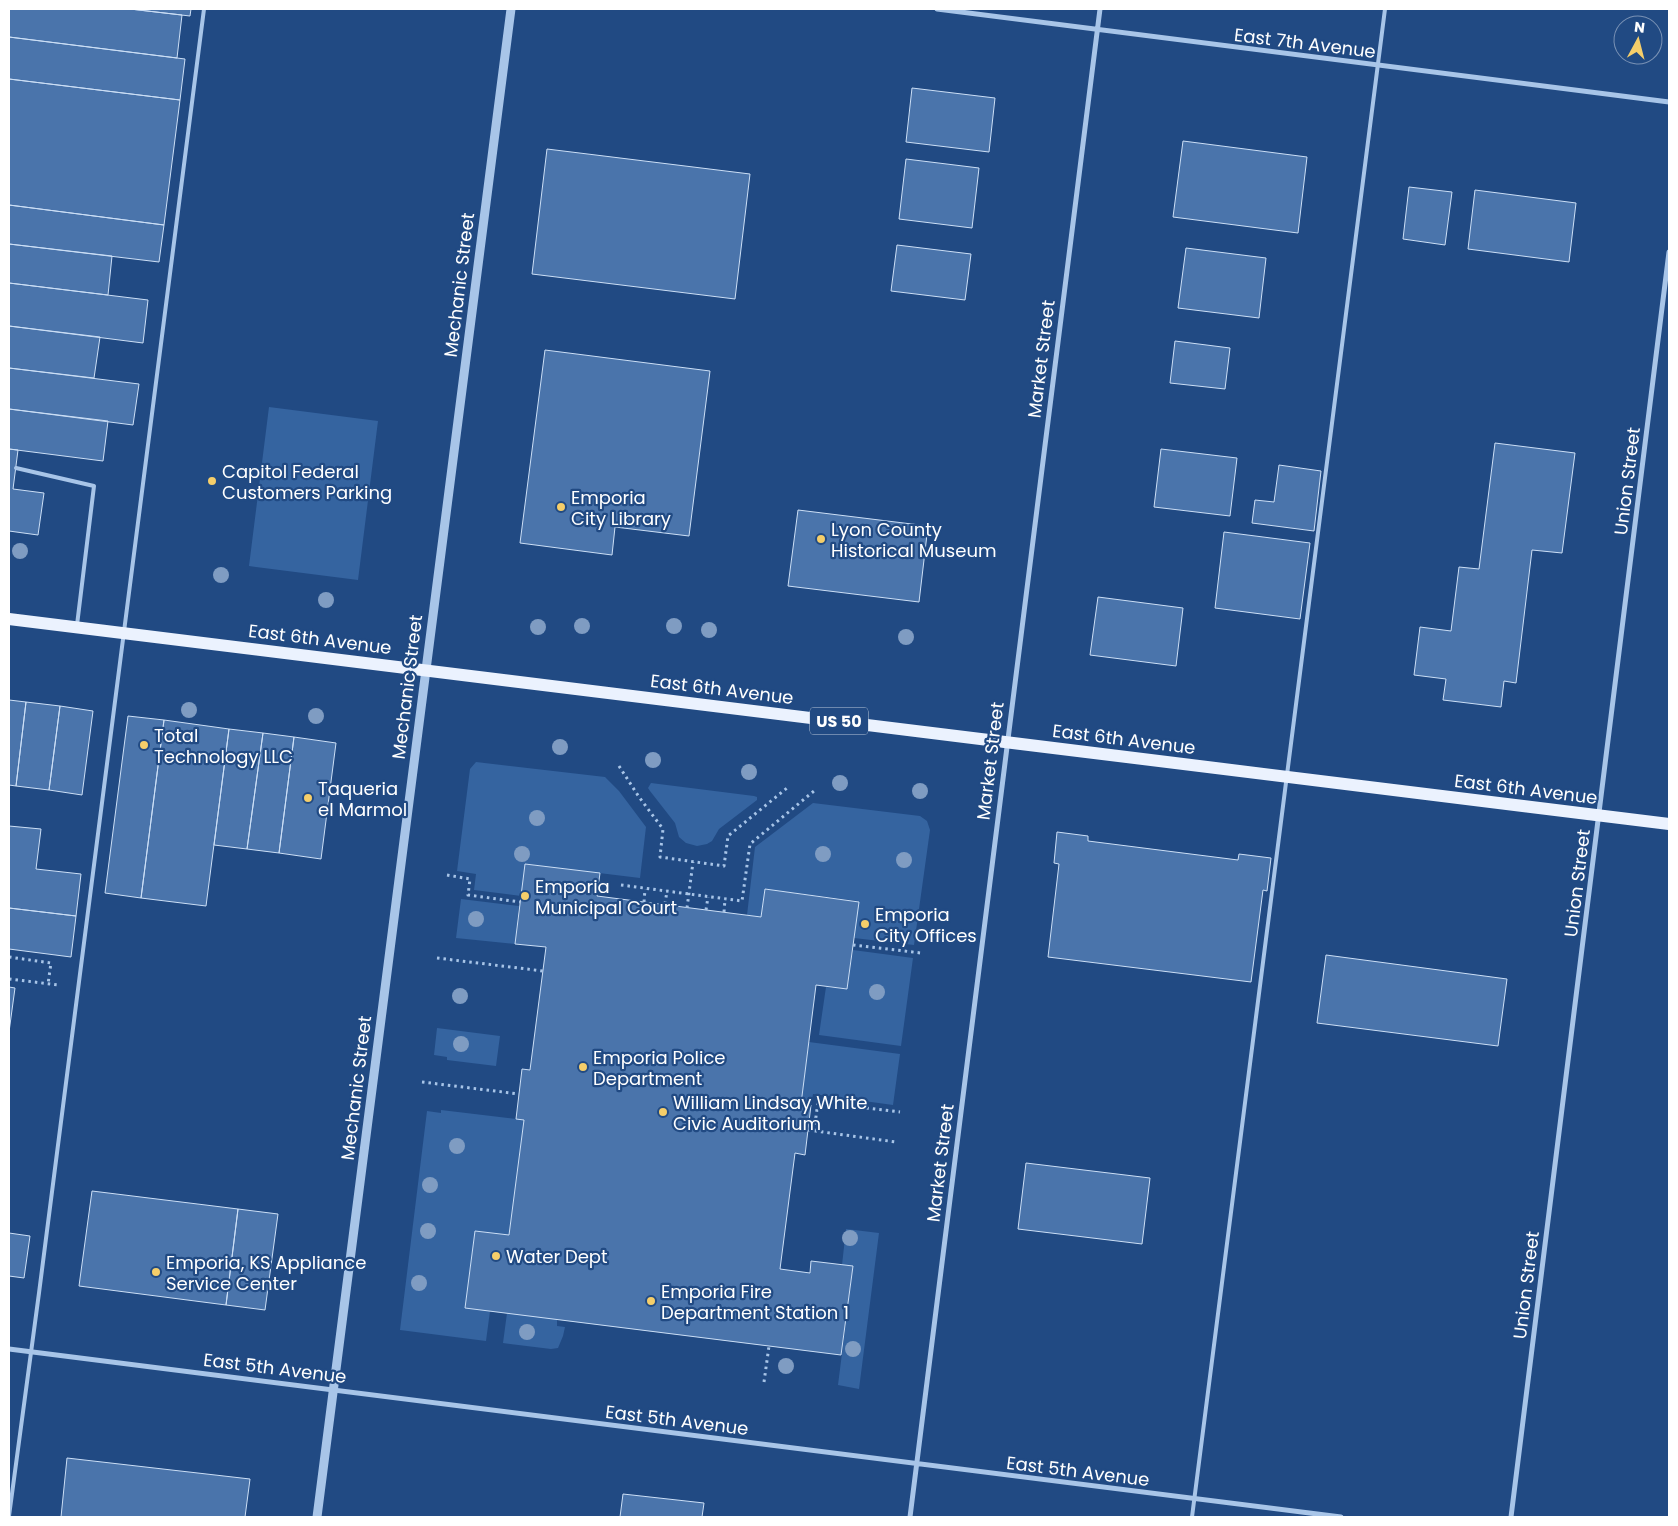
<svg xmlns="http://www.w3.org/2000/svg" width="1678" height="1526" font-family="Poppins,sans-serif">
  <rect width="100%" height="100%" fill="#214a83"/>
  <path fill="#3564a0" d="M269 407 378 421 358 580 249 566Z
    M476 762 605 777 619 791 646 827 640 878 525 864 521 896 474 890 476 874 457 871 470 769Z
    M651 783 754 796 757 797V800L719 829 712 841 707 844 697 846 686 843 679 837 675 823 650 791 648 788Z
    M813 803 920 816 927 821 930 830 914 945 854 938 858 901 765 889 761 917 747 915 755 847Z
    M461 899 519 906 515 944 456 938Z
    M853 950 913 958 901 1046 819 1035 826 987 847 989Z
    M437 1028 500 1036 496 1066 447 1060V1057L434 1055Z
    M809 1042 900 1054 893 1105 813 1094 811 1105 801 1104Z
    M441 1110 524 1120 509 1235 475 1231 465 1308 490 1311 486 1341 400 1330 427 1111 441 1113Z
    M846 1229 879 1233 859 1389 838 1385 853 1266 842 1265Z
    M507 1313 557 1319V1326L565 1327 563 1336 558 1348 551 1349 503 1343Z"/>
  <path fill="#4a74ab" stroke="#ccdff6" d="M9 9H130L182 15 177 58 9 37Z
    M130 9H191L190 16Z
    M9 37 185 59 180 100 9 79Z
    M9 79 180 100 164 225 9 205Z
    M912 88 995 98 989 152 906 142Z
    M1183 141 1307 157 1298 233 1173 217Z
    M547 149 750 174 735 299 532 274Z
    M906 159 979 168 972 228 899 219Z
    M1409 187 1452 192 1445 245 1403 239Z
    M1475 190 1576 203 1569 262 1468 249Z
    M9 205 164 225 159 262 9 244Z
    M9 244 112 256 108 295 9 283Z
    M897 245 971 254 965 300 891 291Z
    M1186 248 1266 258 1259 318 1178 308Z
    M9 283 148 300 143 343 9 326Z
    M9 326 100 337 94 378 9 368Z
    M1175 341 1230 348 1225 389 1170 383Z
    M545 350 710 371 689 536 615 527 612 555 520 543Z
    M9 368 139 384 133 425 9 409Z
    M9 409 108 421 103 461 9 449Z
    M1495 443 1575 453 1562 553 1532 550 1516 683 1504 681 1501 707 1443 700 1446 679 1414 675 1420 627 1451 631 1459 567 1479 569Z
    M9 449 18 450 13 489 44 493 38 535 9 531Z
    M1161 449 1237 458 1230 516 1154 507Z
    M1279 465 1321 471 1314 531 1252 523 1255 500 1274 502Z
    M798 510 928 526 919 602 788 586Z
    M1224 532 1310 543 1300 619 1215 608Z
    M1098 597 1183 608 1176 666 1090 655Z
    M9 700 26 702 16 786 9 785Z
    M26 702 60 706 49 790 16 786Z
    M60 706 93 711 82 795 49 790Z
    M128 716 164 720 141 898 105 893Z
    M164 720 229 729 206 906 141 898Z
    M229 729 263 733 247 849 214 845Z
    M263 733 294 737 279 853 247 849Z
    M294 737 336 743 321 859 279 853Z
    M9 826 41 829 36 869 81 874 76 916 9 908Z
    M1057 832 1088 836V841L1238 860 1239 854 1271 858 1267 891 1263 890 1251 982 1048 957 1059 864 1054 863Z
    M525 864 600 873 597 896 761 917 765 889 859 902 847 989 816 985 801 1104 811 1105 805 1155 795 1153 780 1269 810 1273 811 1261 853 1266 841 1355 465 1308 475 1231 509 1235 524 1120 516 1119 522 1069 530 1070 546 947 515 944Z
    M9 908 76 916 71 957 9 949Z
    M1326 955 1507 979 1498 1046 1317 1023Z
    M9 987 15 988 9 1032Z
    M1026 1163 1150 1178 1142 1244 1018 1229Z
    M92 1191 238 1209 226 1305 79 1286Z
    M238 1209 278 1214 265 1310 226 1305Z
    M9 1233 30 1236 24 1278 9 1276Z
    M67 1458 250 1479 245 1517H61Z
    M623 1494 704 1503 702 1517H620Z"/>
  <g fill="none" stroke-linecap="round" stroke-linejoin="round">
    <path stroke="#a8c5e8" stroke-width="3" stroke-dasharray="2.5 4" stroke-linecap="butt" d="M619 766 639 797 663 829 660 857 724 866 728 836 787 788
      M447 875 470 879 468 895 520 902
      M621 885 742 901 750 844 814 791
      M644 902 645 889
      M665 904 667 891
      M687 908 693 862
      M706 910 708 897
      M724 912 725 899
      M853 945 921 953
      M9 957 51 963 48 984
      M437 958 543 971
      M9 979 59 985
      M422 1082 519 1094
      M808 1130 896 1142
      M814 1131 818 1102 900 1112
      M764 1382 769 1346"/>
    <path stroke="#a8c5e8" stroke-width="4" d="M16 468 94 486 77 625
      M9 1516 39 1293 204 9
      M1192 1517 1385 9"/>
    <path stroke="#a8c5e8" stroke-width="5" d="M937 9 1669 102
      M9 1349 1341 1517
      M910 1517 1100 9
      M1511 1517 1669 252"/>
    <path stroke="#a8c5e8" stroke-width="9" d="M317 1517 511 9"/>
    <path stroke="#ebf2fe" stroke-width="12" d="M9 619 1669 824"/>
  </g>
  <g fill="#7f9cc2">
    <circle cx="20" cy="551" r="8"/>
    <circle cx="221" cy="575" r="8"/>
    <circle cx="326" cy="600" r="8"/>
    <circle cx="582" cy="626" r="8"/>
    <circle cx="674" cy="626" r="8"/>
    <circle cx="538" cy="627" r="8"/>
    <circle cx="709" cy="630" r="8"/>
    <circle cx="906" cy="637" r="8"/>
    <circle cx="189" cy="710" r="8"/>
    <circle cx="316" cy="716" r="8"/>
    <circle cx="560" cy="747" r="8"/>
    <circle cx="653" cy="760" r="8"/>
    <circle cx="749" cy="772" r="8"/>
    <circle cx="840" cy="783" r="8"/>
    <circle cx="920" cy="791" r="8"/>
    <circle cx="537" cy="818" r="8"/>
    <circle cx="522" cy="854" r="8"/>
    <circle cx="823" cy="854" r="8"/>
    <circle cx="904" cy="860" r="8"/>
    <circle cx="476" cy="919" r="8"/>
    <circle cx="877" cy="992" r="8"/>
    <circle cx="460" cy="996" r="8"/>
    <circle cx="461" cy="1044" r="8"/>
    <circle cx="457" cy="1146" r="8"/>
    <circle cx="430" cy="1185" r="8"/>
    <circle cx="428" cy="1231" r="8"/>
    <circle cx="850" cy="1238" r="8"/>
    <circle cx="419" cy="1283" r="8"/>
    <circle cx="527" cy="1332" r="8"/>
    <circle cx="853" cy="1349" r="8"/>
    <circle cx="786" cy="1366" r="8"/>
  </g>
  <g fill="#f5ce6a" stroke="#214a83" stroke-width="2">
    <circle cx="212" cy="481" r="5"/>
    <circle cx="561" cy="507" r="5"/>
    <circle cx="821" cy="539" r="5"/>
    <circle cx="144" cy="745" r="5"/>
    <circle cx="308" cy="798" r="5"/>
    <circle cx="525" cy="896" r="5"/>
    <circle cx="865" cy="924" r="5"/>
    <circle cx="583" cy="1067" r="5"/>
    <circle cx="663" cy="1112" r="5"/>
    <circle cx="496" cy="1256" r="5"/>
    <circle cx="156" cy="1272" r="5"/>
    <circle cx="651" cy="1301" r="5"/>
  </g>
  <g text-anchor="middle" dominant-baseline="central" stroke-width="4.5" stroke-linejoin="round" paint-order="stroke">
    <rect fill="#214a83" stroke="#bcc9da" stroke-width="1" x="810" y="707.5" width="58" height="27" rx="4"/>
    <g font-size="16" font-weight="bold" fill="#fff">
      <text x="839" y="721">US 50</text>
    </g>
    <g font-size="18" fill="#fff" stroke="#214a83">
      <text transform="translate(1305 43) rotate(7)">East 7th Avenue</text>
      <text transform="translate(459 285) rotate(-83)">Mechanic Street</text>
      <text transform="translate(1041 359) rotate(-83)">Market Street</text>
      <text transform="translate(1627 481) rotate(-83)">Union Street</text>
      <text transform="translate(320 639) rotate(7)">East 6th Avenue</text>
      <text transform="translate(407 687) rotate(-83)">Mechanic Street</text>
      <text transform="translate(722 689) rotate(7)">East 6th Avenue</text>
      <text transform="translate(1124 739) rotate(7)">East 6th Avenue</text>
      <text transform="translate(990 761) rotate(-83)">Market Street</text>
      <text transform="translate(1526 789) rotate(7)">East 6th Avenue</text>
      <text transform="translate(1577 883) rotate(-83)">Union Street</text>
      <text transform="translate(356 1088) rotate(-83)">Mechanic Street</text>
      <text transform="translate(940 1163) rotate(-83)">Market Street</text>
      <text transform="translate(1526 1285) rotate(-83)">Union Street</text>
      <text transform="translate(275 1368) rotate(7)">East 5th Avenue</text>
      <text transform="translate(677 1420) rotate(7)">East 5th Avenue</text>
      <text transform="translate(1078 1471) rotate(7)">East 5th Avenue</text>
    </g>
    <g font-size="18" fill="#fff" stroke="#214a83" text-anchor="start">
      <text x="222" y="471">Capitol Federal<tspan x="222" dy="21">Customers Parking</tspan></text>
      <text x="571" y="497">Emporia<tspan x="571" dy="21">City Library</tspan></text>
      <text x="831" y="529">Lyon County<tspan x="831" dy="21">Historical Museum</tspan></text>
      <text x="154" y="735">Total<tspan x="154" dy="21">Technology LLC</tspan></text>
      <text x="318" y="788">Taqueria<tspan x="318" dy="21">el Marmol</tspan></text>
      <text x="535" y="886">Emporia<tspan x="535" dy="21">Municipal Court</tspan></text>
      <text x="875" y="914">Emporia<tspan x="875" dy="21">City Offices</tspan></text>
      <text x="593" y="1057">Emporia Police<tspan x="593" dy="21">Department</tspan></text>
      <text x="673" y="1102">William Lindsay White<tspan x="673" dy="21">Civic Auditorium</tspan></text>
      <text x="506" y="1256">Water Dept</text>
      <text x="166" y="1262">Emporia, KS Appliance<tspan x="166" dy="21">Service Center</tspan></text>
      <text x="661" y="1291">Emporia Fire<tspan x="661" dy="21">Department Station 1</tspan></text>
    </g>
  </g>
  <rect width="1678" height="1526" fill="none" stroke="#ffffff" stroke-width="20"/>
  <g transform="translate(1638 40) rotate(7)"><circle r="24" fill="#214a83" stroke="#7a92b5"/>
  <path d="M0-4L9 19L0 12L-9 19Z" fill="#f5ce6a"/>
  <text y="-8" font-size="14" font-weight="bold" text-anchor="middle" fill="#ffffff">N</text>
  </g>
</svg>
